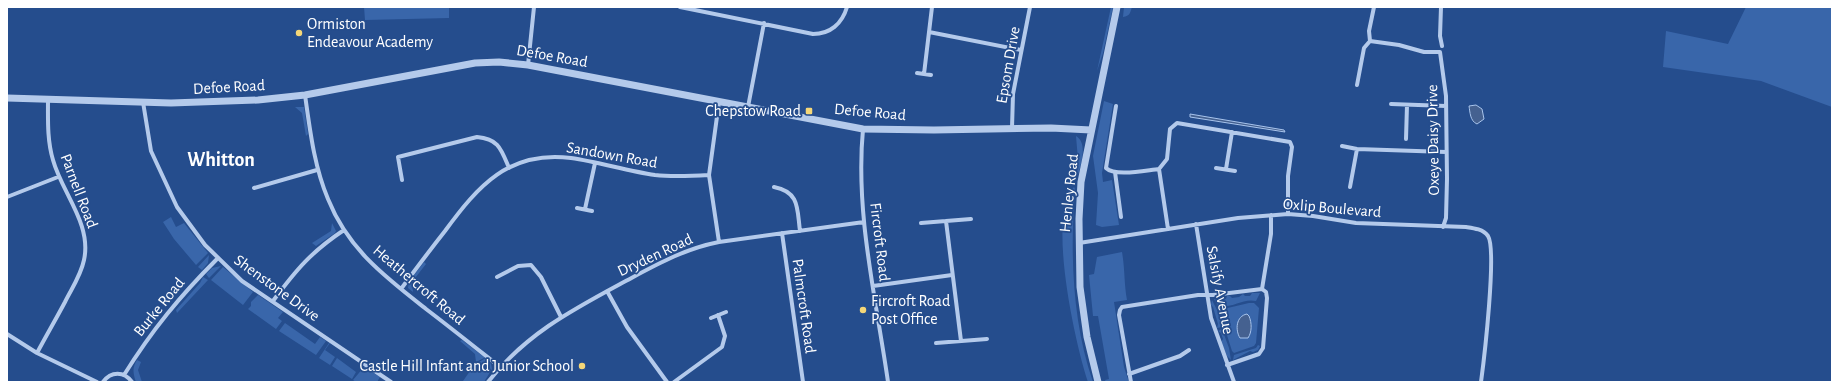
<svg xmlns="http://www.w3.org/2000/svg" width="1839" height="389" font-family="'Alegreya Sans',sans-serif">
  <rect width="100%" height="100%" fill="#254d8d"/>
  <path fill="#3966aa" d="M364 7H449V18L365 20Z
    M1111 7H1113L1103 53 1097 71Z
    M1124 7H1132C1130 13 1130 16 1123 17Z
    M1746 7H1832V107L1761 81 1663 67 1666 31 1728 44Z
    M1104 101 1113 104 1102 173 1103 182 1112 180 1119 225 1102 227 1096 225 1098 193 1093 156Z
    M295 107H304L308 134 306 136 302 113Z
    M1076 136C1088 143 1081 164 1078 175H1077L1078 160Z
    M1074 187 1075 189C1070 252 1072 322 1093 382H1088C1076 347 1046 215 1074 187Z
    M171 217 176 227 184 223 208 253 196 265 174 239 163 222Z
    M332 223 336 231 335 233 316 246 312 243 331 231Z
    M1122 252C1125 269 1124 284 1127 300L1114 302 1124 367 1129 382H1106L1105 380 1109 379 1098 316H1093L1089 275 1094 274 1097 257Z
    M209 255 208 263 202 270 198 267Z
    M424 262 426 264 412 282 413 292 408 288 409 282Z
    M221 266 209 278 206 274 212 268Z
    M223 267 253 292 243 305 211 280Z
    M203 277 208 280 177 313 176 310 200 283Z
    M1252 293H1260L1256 301C1242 298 1232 309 1218 306L1214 299H1226L1227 296H1230L1232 298 1239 297 1243 294 1245 296H1250Z
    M258 295 283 312 278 318 282 321 276 329 248 309 251 306V302Z
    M1212 300 1217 310 1222 327 1217 328 1218 324 1213 307 1211 305Z
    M1249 303H1254L1259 308 1256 343 1254 346 1234 353 1232 351 1219 310Z
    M285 323 315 344 320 337 326 341 316 355 279 331Z
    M1222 329 1229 348 1231 360 1227 356 1221 342 1223 339 1221 333 1218 331Z
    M462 340 484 357V358L476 362 475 354 460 341Z
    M329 343H330L325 350 335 357 330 365 319 358Z
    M1258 345 1260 346 1258 350 1253 352 1250 351 1233 360 1234 355 1256 348Z
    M337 358 356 372 352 379 332 366Z
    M486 358 491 364 492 369 484 382 463 381 475 364Z
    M137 360 141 362 138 370 142 382H136C133 373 132 368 137 360Z
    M364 367 380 377 377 382H356L353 380Z"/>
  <path fill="#456190" stroke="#a8c4ec" d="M1476 105 1482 109 1484 119 1477 124C1470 121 1470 112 1469 106Z
    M1190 114 1284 130 1285 132 1190 117Z
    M1247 314 1249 316C1252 323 1252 332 1248 338H1240C1235 330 1236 316 1247 314Z"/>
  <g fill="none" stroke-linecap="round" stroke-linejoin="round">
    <path stroke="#b4caeb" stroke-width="4" d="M680 7 813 34C830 34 842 24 847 7
      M1441 7 1440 36 1442 46
      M929 32 1021 50
      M1370 41 1369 31 1374 7
      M528 65 534 7
      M917 73 931 75
      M924 74 932 7
      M1357 85 1364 48 1370 41 1399 45 1424 52H1440L1446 96 1447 179 1446 218 1443 227
      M305 95C310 130 314 166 328 199 348 249 385 277 426 309 451 328 476 348 500 367
      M143 102 151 151 177 207 205 245 242 281 391 382
      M719 102 709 175 719 242
      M1391 104 1446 106
      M1116 106 1106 168C1115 177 1147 170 1159 169
      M748 107 764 23
      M1012 128 1013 94 1030 7
      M863 129C855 213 876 298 888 382
      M1406 139 1407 105
      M1342 146 1357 149 1446 152
      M1216 168 1235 171
      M1226 169 1232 132
      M1115 172 1121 217
      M402 180 398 157 477 137C499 139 501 149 509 168
      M774 187C800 192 797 209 800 231
      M1350 187 1357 149
      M254 188 317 170
      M7 197 58 177
      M577 208 592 211
      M585 209 595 163
      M946 221 961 341
      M921 223 971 219
      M1196 224 1211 318 1234 382
      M1168 229 1159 169 1167 159 1170 129 1177 123 1290 142 1292 147 1288 176V214
      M782 233 803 382
      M1079 243 1238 218 1288 214 1313 216 1356 223 1466 227C1473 228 1483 229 1488 236 1497 250 1484 360 1481 382
      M497 277 518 266 531 265 541 277 561 317
      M873 286 952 275
      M401 289C415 270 430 250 445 231 478 186 509 150 571 158 599 162 627 171 655 175 673 177 691 176 709 175
      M607 291 627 327 667 382
      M273 301C296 270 311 252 344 230
      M711 318 726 312
      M7 334 37 353 97 382
      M936 343 987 339
      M37 353C46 336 56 319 65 302 72 288 81 275 84 260 92 224 62 193 53 160 47 140 48 119 48 99
      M1227 365 1259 354 1263 348 1267 298 1266 292 1262 289 1271 234V215
      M1129 374 1180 356 1189 350
      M124 375C152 330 180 296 217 259
      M103 382C111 371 124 371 132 382
      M488 382C525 335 570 311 622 283 654 266 683 249 719 242L864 222
      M674 382 722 347 725 336 718 315
      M1131 382 1119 315 1120 310 1122 307 1198 295H1213L1262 289"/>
    <path stroke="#b4caeb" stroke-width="7" d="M7 98 171 103 258 100 305 95 475 63 499 62 528 65 863 129 934 130 1051 128 1091 130
      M1098 382 1087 337 1080 287 1079 219 1081 182 1117 7"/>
  </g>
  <g fill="#f5d778" stroke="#254d8d" stroke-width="1.5">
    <circle cx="299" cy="33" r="4"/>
    <rect x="805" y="107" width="8" height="8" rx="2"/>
    <circle cx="863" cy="310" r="4"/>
    <circle cx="582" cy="366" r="4"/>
  </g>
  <g text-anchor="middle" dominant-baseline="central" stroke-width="3.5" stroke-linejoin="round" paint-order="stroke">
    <g font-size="16" fill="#fff" stroke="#254d8d" text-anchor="start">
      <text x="307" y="24">Ormiston<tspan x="307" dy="18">Endeavour Academy</tspan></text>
      <text x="801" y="111" text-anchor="end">Chepstow Road</text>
      <text x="871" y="301">Fircroft Road<tspan x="871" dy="18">Post Office</tspan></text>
      <text x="574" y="366" text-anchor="end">Castle Hill Infant and Junior School</text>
    </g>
    <g font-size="16" fill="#fff" stroke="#254d8d">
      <text transform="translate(552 56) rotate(10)">Defoe Road</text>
      <text transform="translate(1008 65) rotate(-80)">Epsom Drive</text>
      <text transform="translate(229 87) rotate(-3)">Defoe Road</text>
      <text transform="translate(870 112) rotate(5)">Defoe Road</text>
      <text transform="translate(1433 140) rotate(-91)">Oxeye Daisy Drive</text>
      <text transform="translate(612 155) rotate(10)">Sandown Road</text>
      <text transform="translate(79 191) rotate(69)">Parnell Road</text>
      <text transform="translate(1069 193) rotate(-84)">Henley Road</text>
      <text transform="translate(1332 208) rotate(5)">Oxlip Boulevard</text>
      <text transform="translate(880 242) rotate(83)">Fircroft Road</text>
      <text transform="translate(655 255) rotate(-25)">Dryden Road</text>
      <text transform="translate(419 285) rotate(40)">Heathercroft Road</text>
      <text transform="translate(277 288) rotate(36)">Shenstone Drive</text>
      <text transform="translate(1220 290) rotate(79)">Salsify Avenue</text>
      <text transform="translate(804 306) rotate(82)">Palmcroft Road</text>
      <text transform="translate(159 307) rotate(-51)">Burke Road</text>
    </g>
    <g font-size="20" font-weight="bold" fill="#fff" stroke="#254d8d">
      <text x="221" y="160">Whitton</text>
    </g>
  </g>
  <rect width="1839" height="389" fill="none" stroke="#ffffff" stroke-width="16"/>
</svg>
